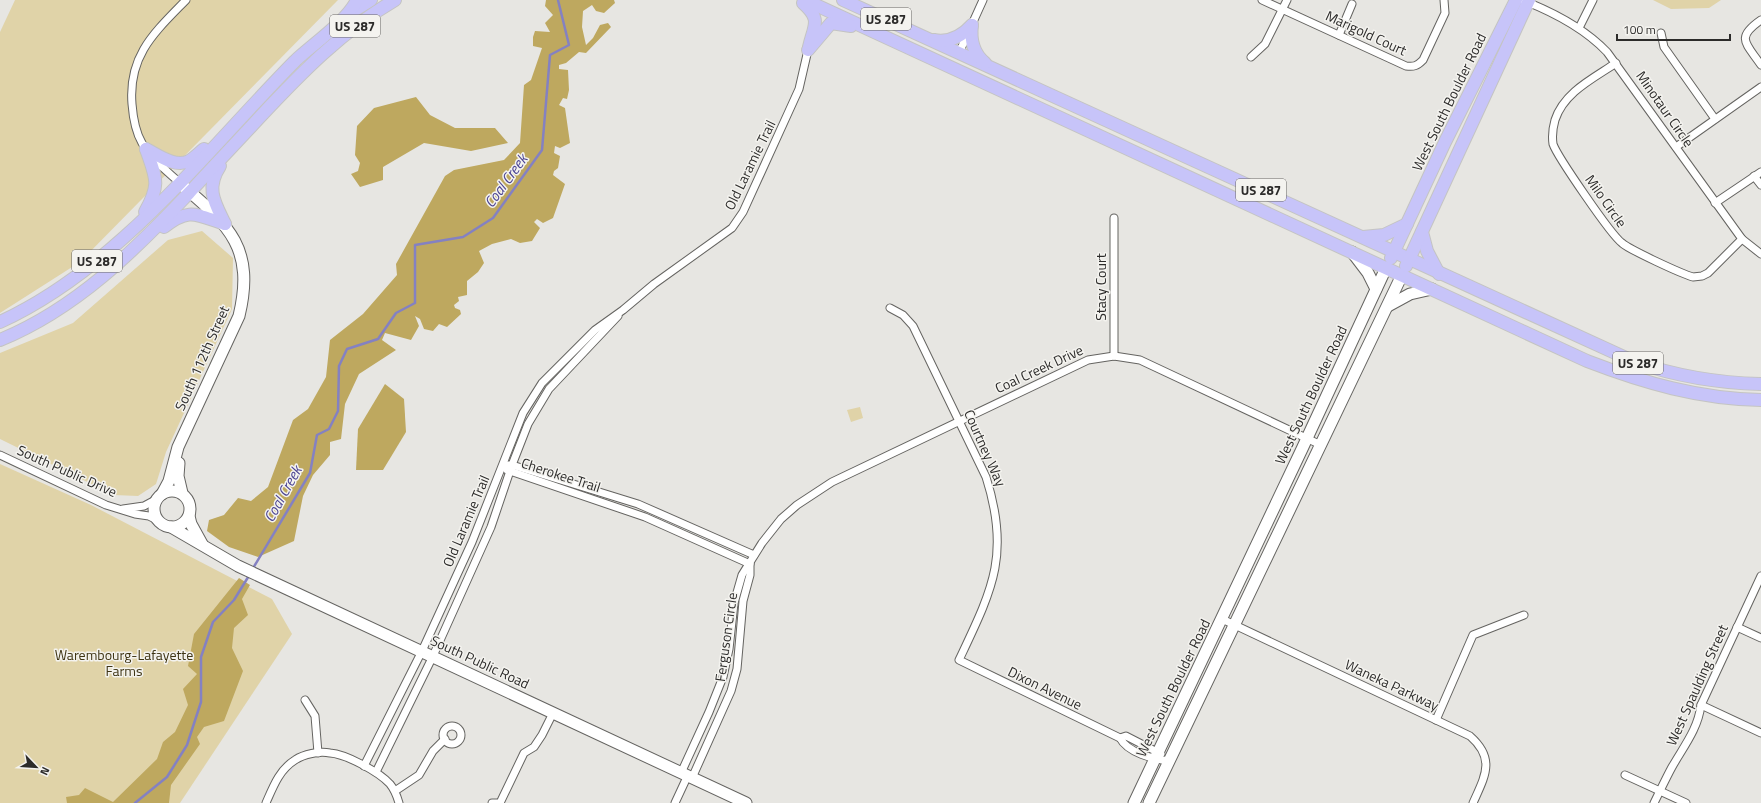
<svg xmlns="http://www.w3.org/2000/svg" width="1761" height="803" font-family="'Titillium Web',sans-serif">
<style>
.green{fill:#e0d3a8}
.forest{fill:#bea85f}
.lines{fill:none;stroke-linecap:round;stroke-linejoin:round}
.stream{stroke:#8481c2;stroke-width:2.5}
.street-casing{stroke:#656461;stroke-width:9}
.secondary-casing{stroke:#656461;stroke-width:13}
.primary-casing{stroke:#c4c4c3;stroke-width:14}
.street{stroke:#fff;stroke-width:7}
.secondary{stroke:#fff;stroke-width:11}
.primary{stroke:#c7c4f9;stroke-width:12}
.labels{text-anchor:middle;stroke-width:3;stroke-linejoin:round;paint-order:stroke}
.shield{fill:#f4f3ef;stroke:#686765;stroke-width:1}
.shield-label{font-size:13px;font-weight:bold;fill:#2c2b2a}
.street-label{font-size:14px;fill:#2c2b2a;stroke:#f4f3ef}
.park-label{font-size:14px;fill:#3e3413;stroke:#f4f3ef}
.water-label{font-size:15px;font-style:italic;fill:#4b4392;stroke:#f4f3ef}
</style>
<rect width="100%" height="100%" fill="#e7e6e2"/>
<!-- green -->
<g class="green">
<polygon points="15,0 338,0 80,262 0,313 0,32"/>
<polygon points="1653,0 1721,0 1709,8 1671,9"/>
<polygon points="202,231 233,258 232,309 166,452 156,484 138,496 114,495 0,439 0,353 73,323 168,240"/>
<polygon points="860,407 863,418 851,422 847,410"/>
<polygon points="0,464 91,505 272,599 292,634 180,803 0,803"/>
</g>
<!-- forest -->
<g class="forest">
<polygon points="546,0 614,0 615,3 604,13 596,11 592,5 583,11 582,27 586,45 593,38 600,25 608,23 611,27 586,53 579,52 566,63 559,65 559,69 568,70 569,90 567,99 563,98 559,105 565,108 570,143 560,148 555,146 554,153 560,156 558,168 554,171 553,175 565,184 553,218 543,223 537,219 534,222 540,228 532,241 520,243 511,239 492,244 479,251 484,263 478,272 467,281 467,295 458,297 459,301 454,305 455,308 460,310 461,314 447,327 439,324 433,331 424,329 420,319 415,316 419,326 411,340 385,333 382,340 396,350 359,374 345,404 341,439 330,442 330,455 313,475 303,496 294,541 258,557 229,547 207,531 209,520 224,515 238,498 251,501 268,487 293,420 308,409 326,377 330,340 363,314 397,275 396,264 445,176 454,170 504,160 520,143 524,85 531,80 542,48 533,46 533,37 535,31 550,32 545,23 553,15 545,6"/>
<polygon points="416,97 430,115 455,128 495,128 508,143 471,151 424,143 383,167 383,180 360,187 351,174 358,171 360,163 355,155 357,126 374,108"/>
<polygon points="385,384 404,399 406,432 383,470 356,470 358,429"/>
<polygon points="239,578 250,585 242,599 248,615 234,628 232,648 243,671 224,721 204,727 197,737 200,744 171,785 169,803 67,803 66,797 79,795 85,788 113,802 157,759 163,742 175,732 188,705 183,689 197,674 188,666 194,634"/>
</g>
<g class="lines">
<!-- stream -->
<g class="stream">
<polyline points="252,570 310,473 317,435 329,429 338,411 339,366 347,349 378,339 396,313 415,303 415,245 463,237 493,218 542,150 550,55 569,45 558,0"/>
<polyline points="135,803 167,777 187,745 201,702 201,657 213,622 234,600 250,574"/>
</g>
<defs>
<g id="street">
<path d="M1262 0 1406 66C1414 67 1417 66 1423 60L1445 13 1444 0"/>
<path d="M1522 0C1553 12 1584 28 1607 52L1742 239 1761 254"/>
<path d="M1761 20C1735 38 1746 43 1761 65"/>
<polyline points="1579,28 1593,0"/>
<polyline points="1661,33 1664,47 1715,119"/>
<polyline points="1339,35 1352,4"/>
<polyline points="959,53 983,0"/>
<polyline points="1251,57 1265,44 1287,0"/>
<path d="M1616 63C1594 78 1564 92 1555 120 1553 127 1552 137 1553 144 1557 156 1611 235 1622 243 1630 250 1682 274 1693 277L1702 276 1708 273 1742 239"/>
<polyline points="1676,147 1761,87"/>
<polyline points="1754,176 1761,185"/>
<path d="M180 183C167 171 150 158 142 143 135 131 133 117 132 104 128 55 155 32 186 0"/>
<polyline points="1715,203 1761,172"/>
<polyline points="1114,218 1114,356"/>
<path d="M890 308 903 315 913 326 986 477C1011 555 992 590 959 660L1120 738C1128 753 1153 759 1169 761"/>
<polyline points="0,455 106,505 135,514 149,516 159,521"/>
<polyline points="507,465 512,465 638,504 754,555"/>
<polyline points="507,470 645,517 750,564"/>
<polyline points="123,509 144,506 157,499"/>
<path d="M1222 619 1470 736C1496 759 1485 776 1473 803"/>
<polyline points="1737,627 1761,638"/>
<polyline points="305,700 315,716 318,753"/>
<polyline points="1701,705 1761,733"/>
<polyline points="1436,720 1473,635 1524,615"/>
<circle cx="452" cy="735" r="9"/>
<polyline points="1120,738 1126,736 1161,754"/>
<polyline points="364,766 422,651 472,542 523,413 542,383 595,330 623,310 654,284 732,228 743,212 799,89 808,50"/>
<polyline points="376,772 433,656 491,527 512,465 528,424 549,389 618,316"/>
<polyline points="681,773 709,712 723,677 729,649 734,603 742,575 762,543 781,519 797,505 832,482 1088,360 1114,356 1140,360 1321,445"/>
<polyline points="1625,775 1686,803"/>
<polyline points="692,778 731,691 737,669 743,601 750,575 750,564"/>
<polyline points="395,791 419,775 433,751 445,739"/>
<path d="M266 803C273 787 279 770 295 760 304 754 319 751 330 753 346 754 379 772 390 784 395 790 397 796 399 803"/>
<polyline points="492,803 497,803"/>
<polyline points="500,803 524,753 534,747 542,735 553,713"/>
<polyline points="675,803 688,775"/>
<path d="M1654 803C1660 791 1666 778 1672 767 1684 746 1698 729 1701 705L1761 576"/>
</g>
<g id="secondary">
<polyline points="1352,252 1368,273 1376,289"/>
<polyline points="1388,306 1410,294 1432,289"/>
<polyline points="179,463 178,476 182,493"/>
<circle cx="172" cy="509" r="18"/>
<path d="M162 494 169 481 178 447 239 316C255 249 230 226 183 186"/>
<polyline points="189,516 191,524 202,544"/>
<polyline points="171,527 238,566 746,803"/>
<polyline points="1134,803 1302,449 1386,268"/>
<polyline points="1149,803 1402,275"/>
</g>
<g id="primary">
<path d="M805 0 1587 361C1644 383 1700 399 1761 400"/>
<path d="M843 0 1635 362C1676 376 1718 383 1761 384"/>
<path d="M803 3C822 20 814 25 809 47"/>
<polyline points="352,12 371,0"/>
<path d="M972 25C970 40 973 53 985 63"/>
<path d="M934 40C950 43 962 36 972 25"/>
<polyline points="808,50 831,23 851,26"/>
<path d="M146 149C158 155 175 168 189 161 194 158 199 153 204 149"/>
<path d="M220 166C205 189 215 203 225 224"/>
<path d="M145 212C161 184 156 178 146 149"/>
<path d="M164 227C190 207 196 215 225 224"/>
<polyline points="1422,232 1427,251 1439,274"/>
<polyline points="1363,237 1384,235 1407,224"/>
<polyline points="1391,258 1445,142 1516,0"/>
<polyline points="1406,266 1529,0"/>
<path d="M0 322C118 268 205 152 295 61 313 44 347 21 357 0"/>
<path d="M0 340C76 309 134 251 189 193 212 168 236 143 259 118 301 73 342 31 395 0"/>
</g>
</defs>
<!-- street casing -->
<use href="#street" class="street-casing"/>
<!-- secondary casing -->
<use href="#secondary" class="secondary-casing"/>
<!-- primary casing -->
<use href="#primary" class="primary-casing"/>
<!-- street -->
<use href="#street" class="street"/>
<!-- secondary -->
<use href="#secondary" class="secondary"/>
<!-- primary -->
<use href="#primary" class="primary"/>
</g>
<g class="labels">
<!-- shield labels -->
<g class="shield">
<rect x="861" y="8" width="50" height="22" rx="3"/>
<rect x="330" y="15" width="50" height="22" rx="3"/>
<rect x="1236" y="179" width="50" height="22" rx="3"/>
<rect x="72" y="250" width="50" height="22" rx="3"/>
<rect x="1613" y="352" width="50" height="22" rx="3"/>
</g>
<g class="shield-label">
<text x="886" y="24">US 287</text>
<text x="355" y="31">US 287</text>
<text x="1261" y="195">US 287</text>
<text x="97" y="266">US 287</text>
<text x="1638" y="368">US 287</text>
</g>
<!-- street labels -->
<g class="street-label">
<text transform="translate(1366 33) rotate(25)" y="5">Marigold Court</text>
<text transform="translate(1449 102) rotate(-64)" y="5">West South Boulder Road</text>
<text transform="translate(1665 109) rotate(55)" y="5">Minotaur Circle</text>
<text transform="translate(750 165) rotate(-64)" y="5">Old Laramie Trail</text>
<text transform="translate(1606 201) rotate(55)" y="5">Milo Circle</text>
<text transform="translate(1101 287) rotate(-90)" y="5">Stacy Court</text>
<text transform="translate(202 358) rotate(-66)" y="5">South 112th Street</text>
<text transform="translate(1039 369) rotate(-25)" y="5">Coal Creek Drive</text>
<text transform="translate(1311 395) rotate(-65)" y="5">West South Boulder Road</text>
<text transform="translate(985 448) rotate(66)" y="5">Courtney Way</text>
<text transform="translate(67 471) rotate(24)" y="5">South Public Drive</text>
<text transform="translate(561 475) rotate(18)" y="5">Cherokee Trail</text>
<text transform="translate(466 521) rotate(-67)" y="5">Old Laramie Trail</text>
<text transform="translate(726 637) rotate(-82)" y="5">Ferguson Circle</text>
<text transform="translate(480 662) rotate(25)" y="5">South Public Road</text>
<text transform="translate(1392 685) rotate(25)" y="5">Waneka Parkway</text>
<text transform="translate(1697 685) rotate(-66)" y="5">West Spaulding Street</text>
<text transform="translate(1045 688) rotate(26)" y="5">Dixon Avenue</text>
<text transform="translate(1173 688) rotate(-64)" y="5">West South Boulder Road</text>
</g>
<!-- park labels -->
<g class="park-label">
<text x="124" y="660">Warembourg-Lafayette<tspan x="124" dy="16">Farms</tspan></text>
</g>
<!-- water labels -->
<g class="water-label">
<text transform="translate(506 181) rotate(-54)" y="5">Coal Creek</text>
<text transform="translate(283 494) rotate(-61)" y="5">Coal Creek</text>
</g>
</g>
<!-- north arrow -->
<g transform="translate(36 767) rotate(115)" stroke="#f4f3ef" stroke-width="3" paint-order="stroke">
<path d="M0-3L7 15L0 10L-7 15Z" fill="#2c2b2a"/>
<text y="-6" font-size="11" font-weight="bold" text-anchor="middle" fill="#2c2b2a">N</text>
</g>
<!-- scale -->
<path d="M1617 34v6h113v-6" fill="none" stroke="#2c2b2a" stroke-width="2"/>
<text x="1623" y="34" font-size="12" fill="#2c2b2a" stroke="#f4f3ef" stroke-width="3" paint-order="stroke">100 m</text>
</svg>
